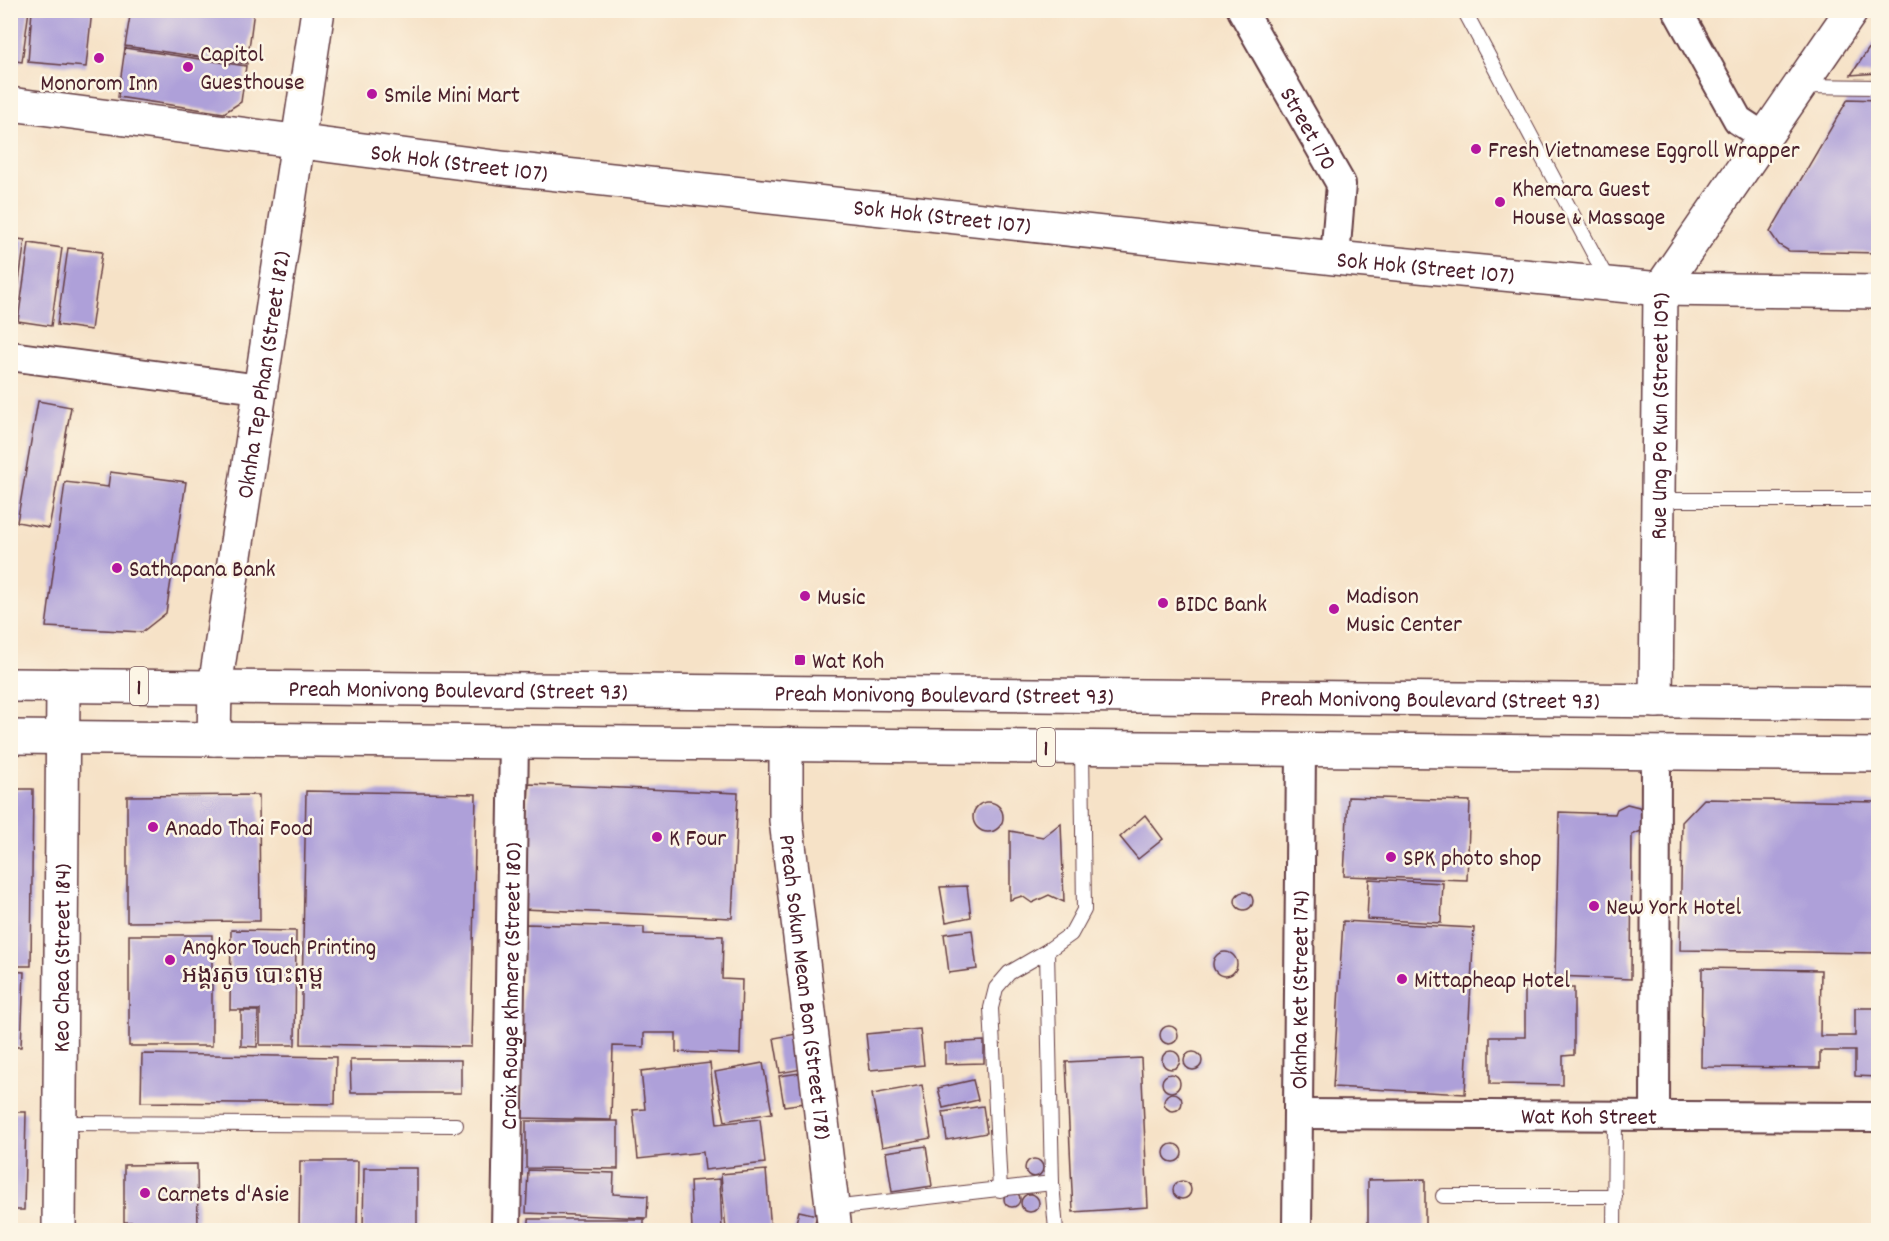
<svg xmlns="http://www.w3.org/2000/svg" width="1889" height="1241" font-family="Dekko,'Noto Sans Khmer',sans-serif">
<style>
.building{fill:#aea0d9}
.lines{fill:none;stroke-linecap:round;stroke-linejoin:round}
.lane-casing{stroke:#643c42;stroke-width:16}
.street-casing{stroke:#643c42;stroke-width:32}
.secondary-casing{stroke:#643c42;stroke-width:36}
.highway-casing{stroke:#643c42;stroke-width:36}
.lane{stroke:#fff;stroke-width:14}
.street{stroke:#fff;stroke-width:28}
.secondary{stroke:#fff;stroke-width:33}
.highway{stroke:#fff;stroke-width:33}
.poi-dot{fill:#b5179e;stroke:#fcf5e5;stroke-width:2}
.labels{text-anchor:middle;stroke-width:5;stroke-linejoin:round;paint-order:stroke}
.shield{fill:#fcf5e5;stroke:#7f5f63;stroke-width:1.5}
.shield-label{font-size:22px;font-weight:bold;fill:#4a1f2b}
.poi-label{font-size:24px;fill:#4a1f2b;stroke:#fcf5e5;text-anchor:start}
.street-label{font-size:24px;fill:#4a1f2b;stroke:#fcf5e5}
</style>
<rect width="100%" height="100%" fill="#fcf5e5"/>
<filter id="ink" filterUnits="userSpaceOnUse"><feTurbulence type="fractalNoise" baseFrequency=".0167" numOctaves="2"/><feDisplacementMap in="SourceGraphic" scale="12" xChannelSelector="R" yChannelSelector="G"/><feConvolveMatrix kernelMatrix="1 2 1 2 8 2 1 2 1" color-interpolation-filters="sRGB"/></filter>
<filter id="wash" filterUnits="userSpaceOnUse"><feTurbulence type="fractalNoise" baseFrequency=".008" numOctaves="4" result="noise"/><feDisplacementMap in="SourceGraphic" scale="24" xChannelSelector="R" yChannelSelector="G"/><feGaussianBlur stdDeviation="1.35" result="paint"/><feColorMatrix in="noise" values="0 0 0 0 0 0 0 0 0 0 0 0 0 0 0 0 0 1.4 0 .05"/><feComposite in="paint" operator="in"/></filter>
<g filter="url(#wash)">
<rect width="100%" height="100%" fill="#f6e2c7"/>
<g id="blocks">
<!-- building -->
<g class="building">
<polygon points="10,10 29,10 22,62 10,60"/>
<polygon points="32,10 92,10 86,67 28,62"/>
<polygon points="131,10 254,10 247,64 125,46"/>
<polygon points="1878,35 1878,73 1851,75"/>
<polygon points="125,48 246,66 241,102 224,113 118,97"/>
<polygon points="1848,99 1878,100 1878,253 1789,251 1779,245 1770,232"/>
<polygon points="10,238 25,240 13,321 10,320"/>
<polygon points="29,243 62,248 51,326 18,321"/>
<polygon points="68,248 102,252 91,330 57,325"/>
<polygon points="38,401 71,407 49,528 17,522"/>
<polygon points="110,472 186,482 166,613 142,632 46,627 65,482 108,487"/>
<polygon points="529,784 738,793 732,918 523,909"/>
<polygon points="10,789 33,789 31,966 10,966"/>
<polygon points="306,791 476,794 471,1047 301,1044"/>
<polygon points="259,795 260,921 127,922 127,796"/>
<polygon points="1348,797 1470,801 1467,880 1344,876"/>
<polygon points="1704,799 1878,802 1878,953 1680,950 1682,822"/>
<circle cx="988" cy="817" r="15"/>
<polygon points="1627,804 1639,807 1645,819 1641,831 1632,835 1631,979 1555,976 1559,812 1615,814 1617,809"/>
<polygon points="1145,815 1163,839 1138,859 1120,837"/>
<polygon points="1061,823 1064,902 1049,895 1032,903 1022,896 1010,900 1010,831 1043,837"/>
<polygon points="1369,879 1443,883 1441,923 1367,919"/>
<polygon points="967,886 971,917 946,922 940,887"/>
<circle cx="1244" cy="901" r="9"/>
<polygon points="1343,921 1474,928 1465,1094 1333,1087"/>
<polygon points="525,924 644,927 644,934 723,936 722,979 742,980 740,1054 676,1052 676,1033 644,1033 644,1047 613,1046 611,1120 520,1118"/>
<polygon points="231,930 296,931 295,1045 260,1045 260,1010 230,1010"/>
<polygon points="972,930 977,969 949,973 944,934"/>
<rect x="129" y="935" width="83" height="111"/>
<circle cx="1225" cy="964" r="12"/>
<polygon points="1702,968 1821,970 1820,1036 1855,1036 1855,1008 1878,1008 1878,1077 1855,1076 1855,1051 1820,1051 1820,1068 1701,1067"/>
<polygon points="10,971 24,972 21,1047 10,1047"/>
<polygon points="1525,988 1574,988 1574,1055 1563,1056 1563,1085 1490,1084 1490,1037 1525,1037"/>
<polygon points="241,1011 258,1011 257,1047 241,1046"/>
<circle cx="1169" cy="1035" r="9"/>
<polygon points="920,1029 924,1065 870,1070 866,1034"/>
<polygon points="796,1034 802,1069 780,1073 774,1038"/>
<polygon points="984,1041 984,1063 945,1064 945,1043"/>
<circle cx="1171" cy="1060" r="9"/>
<circle cx="1193" cy="1061" r="9"/>
<polygon points="142,1054 336,1057 335,1104 141,1102"/>
<polygon points="1141,1058 1148,1207 1073,1212 1066,1062"/>
<polygon points="350,1060 461,1060 461,1093 351,1093"/>
<polygon points="710,1063 717,1124 760,1119 765,1163 705,1170 703,1152 638,1159 633,1110 645,1109 641,1071"/>
<polygon points="763,1063 772,1113 725,1121 715,1072"/>
<polygon points="800,1073 805,1103 784,1106 779,1076"/>
<circle cx="1171" cy="1083" r="9"/>
<polygon points="973,1080 978,1100 943,1108 938,1088"/>
<polygon points="922,1085 931,1138 882,1147 872,1094"/>
<circle cx="1173" cy="1102" r="9"/>
<polygon points="983,1106 987,1133 947,1140 943,1112"/>
<polygon points="10,1112 26,1112 24,1210 10,1210"/>
<polygon points="526,1121 618,1121 618,1169 526,1168"/>
<circle cx="1173" cy="1153" r="9"/>
<polygon points="926,1146 932,1186 892,1192 886,1152"/>
<circle cx="1034" cy="1168" r="9"/>
<polygon points="300,1161 358,1161 357,1230 299,1230"/>
<polygon points="197,1164 198,1230 150,1230 150,1222 124,1222 124,1165"/>
<polygon points="364,1168 417,1168 417,1230 363,1230"/>
<polygon points="528,1170 614,1173 613,1194 648,1196 647,1218 526,1213"/>
<polygon points="766,1170 771,1230 726,1230 721,1174"/>
<polygon points="720,1179 722,1230 692,1230 690,1181"/>
<polygon points="1425,1179 1425,1230 1368,1230 1368,1180"/>
<circle cx="1182" cy="1190" r="9"/>
<circle cx="1012" cy="1199" r="8"/>
<circle cx="1030" cy="1203" r="9"/>
<polygon points="799,1211 817,1215 813,1230 794,1230"/>
<rect x="529" y="1219" width="115" height="11"/>
</g>
</g>
</g>
<g filter="url(#ink)">
<use href="#blocks" fill-opacity="0" stroke="#643c42" stroke-width="1.5"/>
<g class="lines">
<defs>
<g id="lane">
<polyline points="1464,10 1608,281"/>
<polyline points="1802,86 1878,87"/>
<polyline points="1658,500 1878,500"/>
<polyline points="60,1123 456,1125"/>
<polyline points="1052,1183 1056,1230"/>
<polyline points="1000,1190 991,1008 996,988 1009,973 1047,951"/>
<polyline points="1443,1196 1615,1196"/>
<polyline points="832,1208 1052,1183 1047,951 1071,934 1084,910 1082,748"/>
<polyline points="1614,1230 1615,1118"/>
</g>
<g id="street">
<path id="s1" d="M1242 10 1341 184 1335 258"/>
<polyline points="1677,10 1738,120 1764,137"/>
<polyline points="10,356 259,389"/>
<path id="s2" d="M1299 1114 1878 1117"/>
<polyline points="1655,1116 1656,753"/>
<path id="s3" d="M506 1230 514 742"/>
<path id="s4" d="M1297 1230 1301 749"/>
</g>
<g id="secondary">
<path id="s5" d="M10 104 502 168 1335 258 1660 289 1878 292"/>
<path id="s6" d="M1656 701 1660 289 1852 10"/>
<path id="s7" d="M214 739 215 687 318 10"/>
<path id="s8" d="M786 744V820L835 1230"/>
<path id="s9" d="M59 1230 63 685"/>
</g>
<g id="highway">
<path id="s10" d="M10 685 1878 703"/>
<polyline points="10,737 1878,755"/>
</g>
</defs>
<!-- lane casing -->
<use href="#lane" class="lane-casing"/>
<!-- street casing -->
<use href="#street" class="street-casing"/>
<!-- secondary casing -->
<use href="#secondary" class="secondary-casing"/>
<!-- highway casing -->
<use href="#highway" class="highway-casing"/>
<!-- lane -->
<use href="#lane" class="lane"/>
<!-- street -->
<use href="#street" class="street"/>
<!-- secondary -->
<use href="#secondary" class="secondary"/>
<!-- highway -->
<use href="#highway" class="highway"/>
</g>
</g>
<!-- markers -->
<g class="poi-dot">
<circle cx="99" cy="58" r="6"/>
<circle cx="188" cy="67" r="6"/>
<circle cx="372" cy="94" r="6"/>
<circle cx="1476" cy="149" r="6"/>
<circle cx="1500" cy="202" r="6"/>
<circle cx="117" cy="568" r="6"/>
<circle cx="805" cy="596" r="6"/>
<circle cx="1163" cy="603" r="6"/>
<circle cx="1334" cy="609" r="6"/>
<rect x="794" y="654" width="12" height="12" rx="3"/>
<circle cx="153" cy="827" r="6"/>
<circle cx="657" cy="837" r="6"/>
<circle cx="1391" cy="857" r="6"/>
<circle cx="1594" cy="906" r="6"/>
<circle cx="170" cy="960" r="6"/>
<circle cx="1402" cy="979" r="6"/>
<circle cx="145" cy="1193" r="6"/>
</g>
<g class="labels">
<!-- shield labels -->
<g class="shield">
<rect x="130" y="667" width="18" height="38" rx="4.5"/>
<rect x="1037" y="728" width="18" height="38" rx="4.5"/>
</g>
<g class="shield-label">
<text x="139" y="694">1</text>
<text x="1046" y="755">1</text>
</g>
<!-- poi labels -->
<g class="poi-label">
<text x="200" y="61">Capitol<tspan x="200" dy="28">Guesthouse</tspan></text>
<text x="99" y="90" text-anchor="middle">Monorom Inn</text>
<text x="384" y="102">Smile Mini Mart</text>
<text x="1488" y="157">Fresh Vietnamese Eggroll Wrapper</text>
<text x="1512" y="196">Khemara Guest<tspan x="1512" dy="28">House &amp; Massage</tspan></text>
<text x="129" y="576">Sathapana Bank</text>
<text x="1346" y="603">Madison<tspan x="1346" dy="28">Music Center</tspan></text>
<text x="817" y="604">Music</text>
<text x="1175" y="611">BIDC Bank</text>
<text x="812" y="668">Wat Koh</text>
<text x="165" y="835">Anado Thai Food</text>
<text x="669" y="845">K Four</text>
<text x="1403" y="865">SPK photo shop</text>
<text x="1606" y="914">New York Hotel</text>
<text x="182" y="954">Angkor Touch Printing<tspan x="182" dy="28">អង្គរតូច បោះពុម្ព</tspan></text>
<text x="1414" y="987">Mittapheap Hotel</text>
<text x="157" y="1201">Carnets d'Asie</text>
</g>
<!-- street labels -->
<g class="street-label">
<text dy="8" stroke="none"><textPath href="#s1" startOffset="136">Street 170</textPath></text>
<text dy="8" stroke="none"><textPath href="#s5" startOffset="453">Sok Hok (Street 107)</textPath></text>
<text dy="8" stroke="none"><textPath href="#s5" startOffset="939">Sok Hok (Street 107)</textPath></text>
<text dy="8" stroke="none"><textPath href="#s5" startOffset="1425">Sok Hok (Street 107)</textPath></text>
<text dy="8" stroke="none"><textPath href="#s7" startOffset="368">Oknha Tep Phan (Street 182)</textPath></text>
<text dy="8" stroke="none"><textPath href="#s6" startOffset="285">Rue Ung Po Kun (Street 109)</textPath></text>
<text dy="8" stroke="none"><textPath href="#s10" startOffset="448">Preah Monivong Boulevard (Street 93)</textPath></text>
<text dy="8" stroke="none"><textPath href="#s10" startOffset="934">Preah Monivong Boulevard (Street 93)</textPath></text>
<text dy="8" stroke="none"><textPath href="#s10" startOffset="1420">Preah Monivong Boulevard (Street 93)</textPath></text>
<text dy="8" stroke="none"><textPath href="#s9" startOffset="272">Keo Chea (Street 184)</textPath></text>
<text dy="8" stroke="none"><textPath href="#s3" startOffset="244">Croix Rouge Khmere (Street 180)</textPath></text>
<text dy="8" stroke="none"><textPath href="#s8" startOffset="244">Preah Sokun Mean Bon (Street 178)</textPath></text>
<text dy="8" stroke="none"><textPath href="#s4" startOffset="240">Oknha Ket (Street 174)</textPath></text>
<text dy="8" stroke="none"><textPath href="#s2" startOffset="290">Wat Koh Street</textPath></text>
</g>
</g>
<!-- margin -->
<rect width="1889" height="1241" fill="none" stroke="#fcf5e5" stroke-width="36"/>
</svg>
